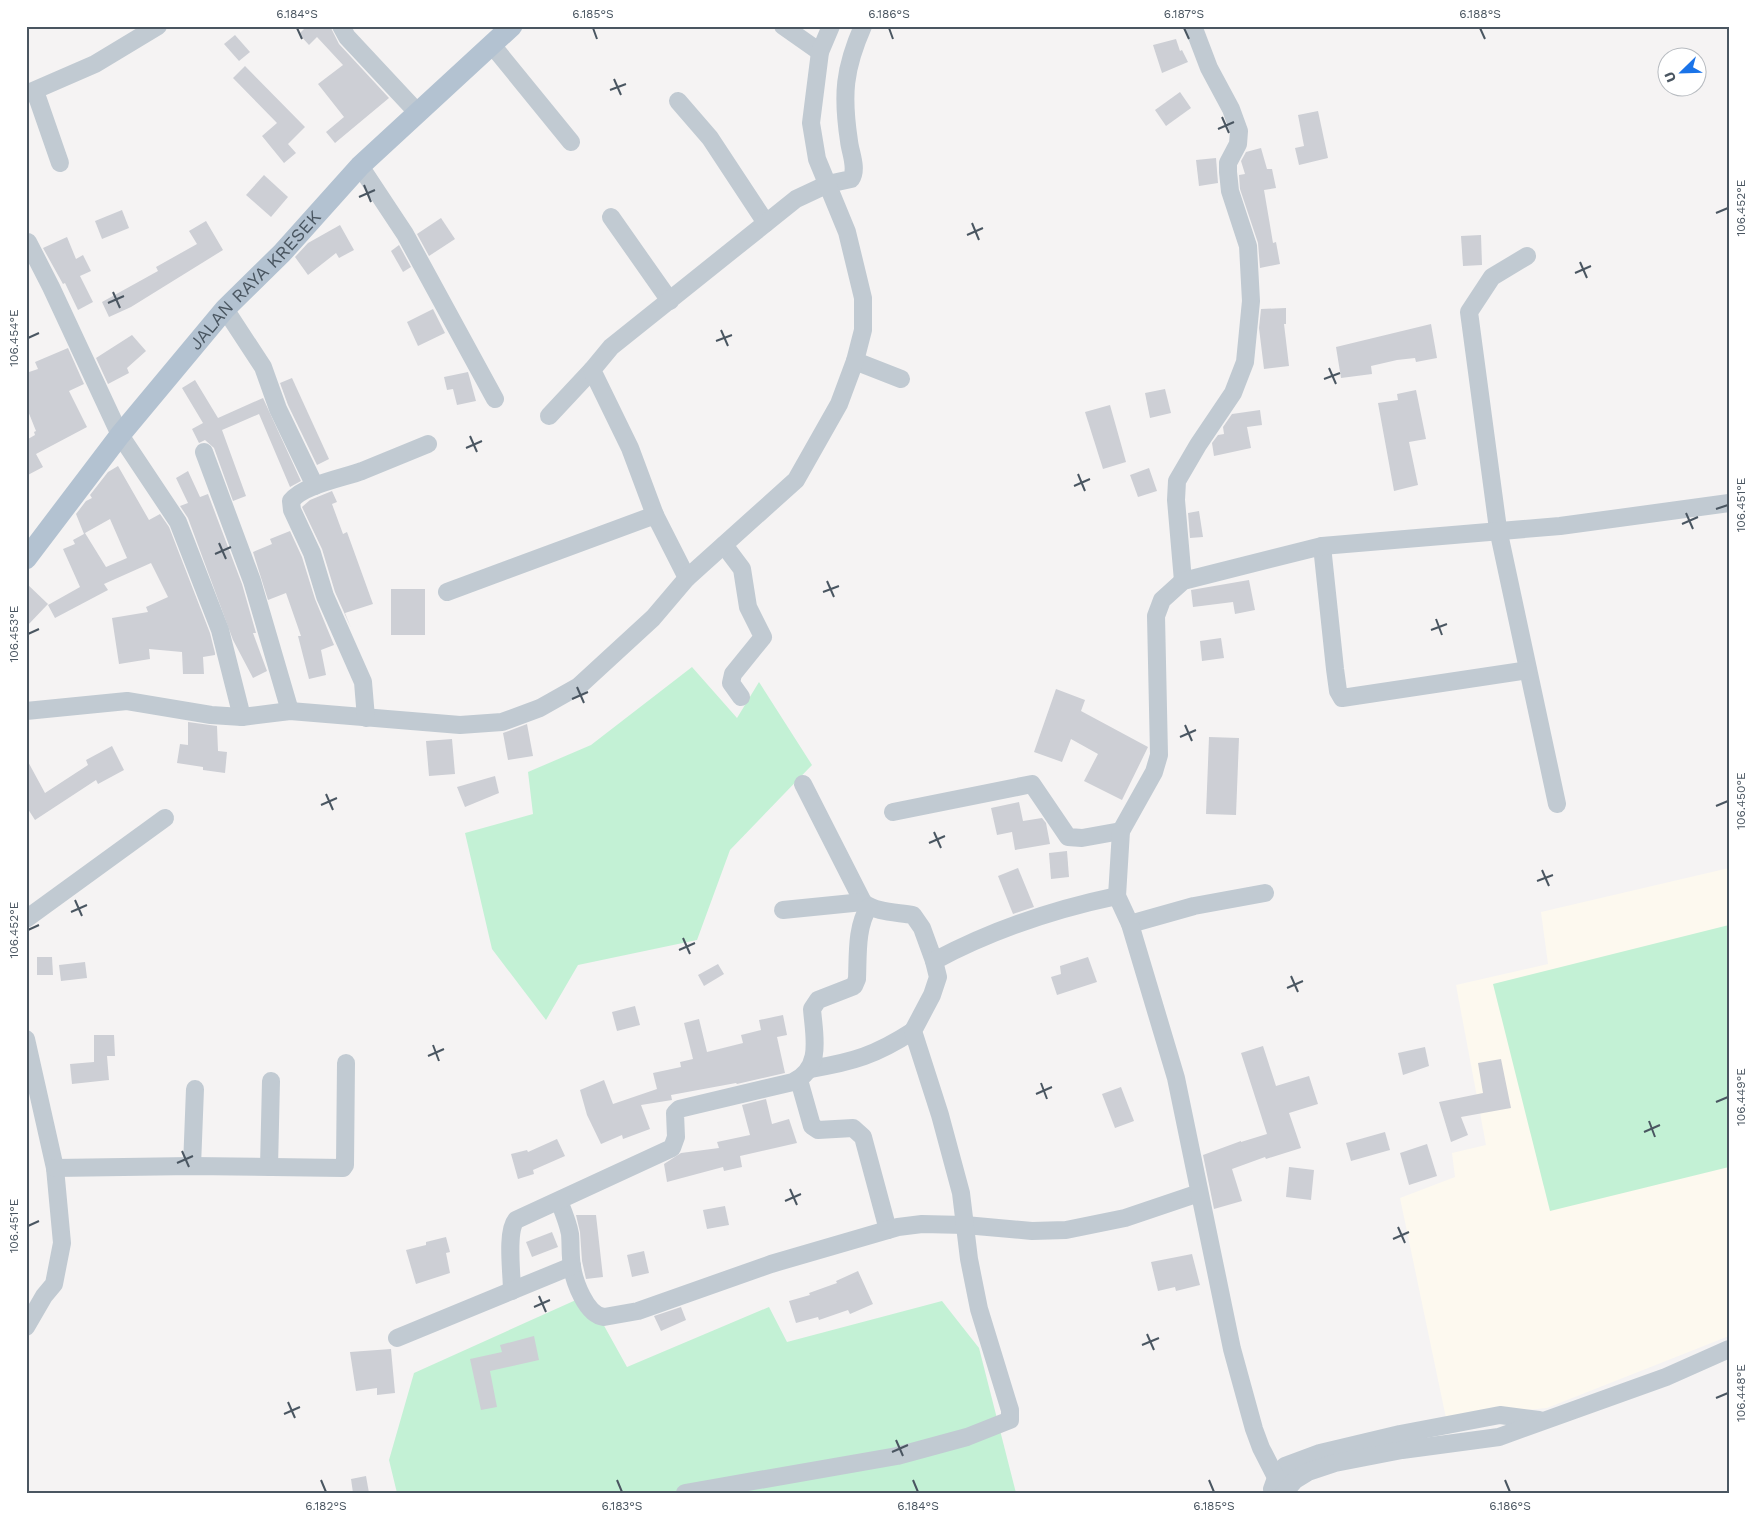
<svg xmlns="http://www.w3.org/2000/svg" width="1755" height="1519" font-family="'Work Sans',sans-serif">
<style>
.commercial{fill:#fdf9ef}
.green{fill:#c3f1d5}
.building{fill:#cdcfd5;fill-rule:evenodd}
.lines{fill:none;stroke-linecap:round;stroke-linejoin:round}
.minor{stroke:#c1cad2;stroke-width:18}
.major{stroke:#b3c2d1;stroke-width:21}
.ticks{fill:none;stroke:#4a5661;stroke-width:2}
.labels{text-anchor:middle;stroke-width:4.5;stroke-linejoin:round;paint-order:stroke}
.street-label{font-size:18px;fill:#4a5661;stroke:#fff}
.neatline{fill:none;stroke:#4a5661;stroke-width:2}
.ticks-label{font-size:12px;text-anchor:middle;fill:#4a5661}
</style>
<rect width="100%" height="100%" fill="#f5f3f3"/>
<!-- commercial -->
<polygon class="commercial" points="1729,868 1729,1336 1547,1408 1446,1418 1400,1198 1455,1177 1452,1153 1486,1145 1456,985 1548,964 1541,912"/>
<!-- green -->
<g class="green">
<polygon points="692,667 737,718 759,682 812,765 730,850 697,940 578,965 546,1020 492,949 465,833 533,814 528,772 591,745"/>
<polygon points="1729,925 1729,1167 1550,1211 1493,984"/>
<polygon points="587,1295 627,1367 769,1307 787,1342 942,1301 979,1348 1016,1493 397,1493 389,1460 414,1373"/>
</g>
<!-- building -->
<g class="building">
<polygon points="307,26 330,26 339,44 389,98 335,143 326,132 344,117 318,84 343,65 317,37 309,45 299,34"/>
<polygon points="235,35 250,52 239,61 224,44"/>
<polygon points="1176,39 1180,51 1182,50 1188,62 1162,73 1153,45"/>
<polygon points="245,66 305,127 288,144 296,153 284,163 262,136 277,123 233,78"/>
<polygon points="1180,92 1191,108 1166,126 1155,110"/>
<polygon points="1318,111 1328,158 1299,165 1295,148 1304,146 1298,115"/>
<polygon points="1261,148 1267,169 1272,169 1276,188 1264,190 1273,243 1276,242 1280,264 1260,268 1258,243 1240,189 1239,175 1245,174 1241,161 1246,152"/>
<polygon points="1216,158 1218,183 1199,186 1196,160"/>
<polygon points="264,175 288,197 271,217 246,195"/>
<polygon points="122,210 129,228 102,239 95,221"/>
<polygon points="441,218 455,239 429,256 417,234"/>
<polygon points="206,221 223,250 131,307 109,317 102,302 158,271 156,267 197,244 189,231"/>
<polygon points="340,225 354,250 339,258 336,253 308,275 295,257 308,243"/>
<polygon points="1481,235 1482,265 1463,266 1461,236"/>
<polygon points="67,237 76,259 83,255 91,271 80,276 93,302 78,310 65,283 63,284 43,248"/>
<polygon points="399,245 411,267 403,272 391,251"/>
<polygon points="1286,308 1286,324 1284,324 1289,366 1264,369 1259,328 1261,309"/>
<polygon points="433,309 445,333 418,346 407,322"/>
<polygon points="1431,324 1437,358 1416,362 1415,358 1397,360 1371,366 1372,374 1341,378 1336,347"/>
<polygon points="132,335 146,351 127,368 129,373 108,384 96,358"/>
<polygon points="68,348 84,384 69,391 87,427 36,454 43,467 26,476 26,436 28,439 35,435 34,432 36,431 26,406 26,373 38,369 35,362"/>
<polygon points="468,372 476,401 457,405 453,389 447,390 444,377"/>
<polygon points="292,378 329,459 317,465 288,405 280,383"/>
<polygon points="195,380 218,418 263,398 301,481 290,487 259,414 222,430 246,496 233,501 214,448 205,440 199,443 192,429 203,423 182,388"/>
<polygon points="1165,389 1171,413 1150,418 1145,393"/>
<polygon points="1416,390 1426,439 1409,442 1418,485 1394,491 1378,403 1398,400 1397,394"/>
<polygon points="1110,405 1126,462 1103,469 1085,412"/>
<polygon points="1260,410 1262,425 1247,427 1251,448 1214,456 1212,443 1218,435 1224,434 1223,427 1232,414"/>
<path d="M118 466 149 520 160 514 169 527 210 633 215 653V655L203 657 204 674H183L182 652 149 649 150 659 119 664 112 618 148 612 146 607 168 597 151 563 104 584 108 590 55 618 48 605 80 587 63 549 75 544 73 540 84 534 76 514 86 501 92 498 90 495 108 472ZM110 519 127 558 106 567 85 533Z"/>
<polygon points="1149,468 1157,491 1138,497 1130,475"/>
<polygon points="188,471 200,497 208,494 242,584 256,633 253,633 267,671 253,678 233,640 188,518 180,506 188,503 176,478"/>
<polygon points="332,491 337,502 332,504 343,534 347,532 373,604 345,613 351,628 335,592 322,549 302,507 310,500"/>
<polygon points="1199,511 1203,537 1190,538 1188,513"/>
<polygon points="290,531 302,557 315,599 334,645 321,650 326,675 309,679 298,636 301,636 286,593 268,600 253,552 272,544 270,539"/>
<polygon points="1249,580 1255,610 1235,614 1233,602 1193,607 1191,590"/>
<polygon points="26,583 48,604 26,627"/>
<rect x="391" y="589" width="34" height="46"/>
<polygon points="1221,638 1224,658 1202,661 1200,641"/>
<polygon points="1056,689 1085,700 1081,711 1148,747 1122,800 1084,781 1098,754 1071,739 1062,762 1034,752"/>
<polygon points="188,722 217,726 218,751 227,752 225,773 203,770 203,767 177,763 180,744 188,745"/>
<polygon points="527,724 533,756 508,760 503,733"/>
<polygon points="1209,737 1239,738 1236,815 1206,814"/>
<polygon points="452,739 455,774 429,776 426,741"/>
<polygon points="112,746 124,770 98,784 96,780 35,820 26,806 26,758 45,793 88,765 86,760"/>
<polygon points="495,776 499,793 465,807 457,787"/>
<polygon points="1019,802 1023,821 1042,818 1046,823 1050,844 1015,850 1012,832 997,835 991,808"/>
<polygon points="1067,851 1069,877 1051,879 1049,853"/>
<polygon points="1018,868 1034,907 1013,914 998,876"/>
<polygon points="37,957 52,957 53,975 37,975"/>
<polygon points="1088,957 1097,982 1057,995 1051,977 1061,974 1060,966"/>
<polygon points="85,962 87,978 61,981 59,965"/>
<polygon points="718,964 724,974 704,986 698,975"/>
<polygon points="635,1006 640,1025 617,1031 612,1012"/>
<polygon points="783,1015 787,1035 777,1037 785,1073 737,1084 736,1083 671,1095 672,1100 641,1105 650,1129 623,1139 622,1135 601,1144 587,1115 580,1090 604,1080 613,1104 657,1089 653,1073 681,1067 680,1062 693,1059 684,1023 699,1019 707,1052 743,1043 741,1035 761,1030 759,1020"/>
<polygon points="94,1035 114,1035 115,1056 107,1056 109,1080 72,1084 70,1064 94,1062"/>
<polygon points="1263,1046 1276,1086 1309,1076 1318,1104 1289,1113 1301,1148 1266,1159 1265,1157 1232,1169 1242,1201 1214,1209 1203,1155 1241,1141 1241,1142 1267,1134 1241,1053"/>
<polygon points="1425,1047 1429,1066 1403,1075 1398,1053"/>
<polygon points="1501,1059 1511,1108 1461,1117 1468,1135 1451,1142 1439,1102 1483,1093 1478,1063"/>
<polygon points="1121,1087 1134,1121 1115,1128 1102,1094"/>
<polygon points="766,1099 772,1124 789,1119 797,1143 740,1156 742,1167 724,1171 723,1167 667,1182 664,1164 681,1153 719,1148 717,1142 750,1135 742,1105"/>
<polygon points="1385,1132 1390,1150 1351,1161 1346,1143"/>
<polygon points="557,1139 565,1156 533,1170 534,1174 518,1179 511,1154 527,1150 528,1152"/>
<polygon points="1427,1144 1437,1176 1409,1185 1400,1153"/>
<polygon points="1289,1167 1314,1170 1311,1200 1286,1197"/>
<polygon points="725,1206 729,1225 707,1229 703,1210"/>
<polygon points="576,1215 596,1215 603,1277 586,1279 582,1261 580,1232"/>
<polygon points="552,1232 558,1247 532,1257 526,1242"/>
<polygon points="446,1237 450,1252 446,1253 450,1273 416,1284 406,1250 426,1245 426,1242"/>
<polygon points="644,1251 649,1273 632,1277 627,1255"/>
<polygon points="1192,1254 1200,1285 1176,1291 1175,1287 1158,1291 1151,1262"/>
<polygon points="858,1271 873,1304 850,1314 848,1310 819,1320 818,1317 796,1323 789,1301 810,1295 809,1293 837,1283 836,1281"/>
<polygon points="681,1307 686,1320 661,1331 654,1316"/>
<polygon points="534,1336 539,1360 490,1371 497,1407 481,1410 470,1359 502,1352 500,1345"/>
<polygon points="391,1349 395,1393 377,1395 377,1388 356,1391 350,1352"/>
<polygon points="366,1476 369,1493 353,1493 351,1479"/>
</g>
<g class="lines">
<!-- minor -->
<g class="minor">
<polyline points="341,26 347,37 417,112"/>
<polyline points="783,26 820,52"/>
<polyline points="492,45 571,142"/>
<polyline points="35,91 60,163"/>
<polyline points="26,94 95,64 158,26"/>
<polyline points="678,101 710,138 766,223"/>
<polyline points="360,166 405,234 495,399"/>
<polyline points="611,217 670,301"/>
<polyline points="28,242 51,287 120,435 178,522 220,630 242,717"/>
<polyline points="1527,256 1492,277 1469,312 1498,529 1557,804"/>
<polyline points="225,309 263,367 278,409 315,486"/>
<polyline points="855,361 901,379"/>
<polyline points="549,416 592,370"/>
<polyline points="204,452 252,581 290,711"/>
<path d="M655 515 630 448 592 370 611 347 796 199 828 184 851 179C858 169 850 152 849 141 842 95 844 69 863 26"/>
<polyline points="724,545 742,569 748,607 763,637 733,674 731,683 741,697"/>
<polyline points="1322,546 1335,669 1338,691 1342,698 1528,670"/>
<polyline points="1183,581 1176,500 1177,481 1198,445 1233,393 1245,362 1251,301 1248,246 1230,191 1228,172 1228,163 1238,144 1239,131 1231,109 1209,68 1193,26"/>
<polyline points="447,592 655,515 687,578"/>
<polyline points="26,711 127,701 211,715 242,717 290,711 460,725 502,722 540,708 579,686 653,618 687,578 796,480 839,404 855,361 863,330 863,298 847,232 817,159 811,123 820,52 831,26"/>
<path d="M366 718 363 682 325 596 312 553 292 510 291 501C303 485 343 478 362 471 384 462 406 453 428 444"/>
<path d="M803 784 863 902C876 913 897 912 913 915L922 928 934 961"/>
<polyline points="893,812 1032,784 1068,837 1082,838 1121,831"/>
<polyline points="783,910 863,902"/>
<polyline points="26,919 165,818"/>
<polyline points="1130,924 1194,906 1265,893"/>
<polyline points="26,1039 55,1168 62,1243 54,1284 44,1296 26,1327"/>
<path d="M810 1069C853 1062 876 1055 913 1031"/>
<polyline points="799,1080 812,1126 818,1130 853,1128 863,1137 888,1230"/>
<polyline points="192,1166 195,1089"/>
<polyline points="269,1167 271,1081"/>
<polyline points="55,1168 192,1166 343,1168 345,1165 346,1063"/>
<path d="M559 1201C563 1211 568 1223 570 1234 571 1245 570 1256 572 1266 574 1281 586 1315 604 1317L638 1311 771 1264 898 1227 922 1224 965 1225 1032 1231 1066 1230 1125 1218 1199 1193"/>
<path d="M512 1291C512 1274 506 1232 516 1220L672 1148 676 1137 675 1113 679 1109 793 1082C823 1068 814 1036 812 1009L818 1000 854 986 857 979C858 956 856 926 869 907"/>
<polyline points="397,1338 572,1266"/>
<polyline points="1272,1489 1276,1478 1285,1466 1320,1453 1400,1434 1500,1415 1539,1420"/>
<path d="M685 1493 897 1456 967 1437 1010 1420V1410L979 1309 969 1259 961 1193 940 1115 913 1031 932 995 938 977 934 961C990 931 1055 909 1117 896"/>
<polyline points="1284,1493 1261,1448 1254,1429 1232,1349 1176,1078 1130,924 1117,896 1121,831 1154,772 1159,755 1156,616 1162,600 1183,581 1322,546 1560,526 1729,503"/>
<polyline points="1284,1493 1295,1480 1308,1472 1335,1463 1402,1450 1499,1437 1666,1377 1729,1349"/>
</g>
<!-- major -->
<path class="major" id="s1" d="M26 559 120 435 225 309 282 253 360 166 512 26"/>
</g>
<!-- ticks -->
<path class="ticks" d="M297 28 302 39M593 28 597 39M889 28 893 39M1184 28 1189 39M1480 28 1485 39M614 79 621 95M610 90 626 84M1222 117 1229 133M1218 129 1234 122M364 185 371 202M359 197 375 190M1716 213 1728 208M972 223 979 240M967 235 983 228M1580 262 1587 278M1575 273 1591 266M113 292 120 308M108 303 124 296M721 330 728 346M28 338 39 333M716 341 732 335M1329 368 1336 384M1324 379 1340 373M470 436 477 452M466 448 482 441M1078 474 1085 491M1074 486 1090 479M1716 509 1728 505M1686 513 1693 529M1682 524 1698 517M219 543 226 559M215 554 231 547M827 581 834 597M823 592 839 586M1436 619 1442 635M1431 630 1447 624M28 634 39 629M577 687 584 703M572 699 588 692M1185 725 1192 741M1180 737 1196 730M326 794 333 810M321 805 337 798M1716 806 1728 801M934 832 941 848M929 843 945 836M1542 870 1549 886M1537 881 1553 875M75 900 82 916M71 912 87 905M28 930 39 925M683 938 690 954M679 950 695 943M1291 976 1298 992M1287 988 1303 981M433 1045 439 1061M428 1056 444 1049M1041 1083 1047 1099M1036 1094 1052 1087M1716 1102 1728 1097M1649 1121 1655 1137M1644 1132 1660 1125M182 1151 189 1167M177 1163 193 1156M790 1189 797 1205M785 1201 801 1194M28 1226 39 1221M1398 1227 1405 1243M1393 1239 1409 1232M539 1296 546 1312M534 1307 550 1300M1147 1334 1154 1350M1142 1345 1159 1338M1716 1398 1728 1393M288 1402 295 1418M284 1414 300 1407M896 1440 903 1456M892 1452 908 1445M321 1480 326 1492M617 1480 622 1492M913 1480 918 1492M1209 1480 1214 1492M1505 1480 1510 1492"/>
<g class="labels">
<!-- street labels -->
<g class="street-label">
<text dy="6" stroke="none"><textPath href="#s1" startOffset="361">JALAN RAYA KRESEK</textPath></text>
</g>
</g>
<!-- border -->
<rect width="1755" height="1519" fill="none" stroke="#ffffff" stroke-width="55"/>
<!-- north arrow -->
<g transform="translate(1682 72) rotate(247)"><circle r="24" fill="#ffffff" stroke="#b7bbc0"/>
<path d="M0-4L9 19L0 12L-9 19Z" fill="#1a73e8"/>
<text y="-8" font-size="14" font-weight="bold" text-anchor="middle" fill="#4a5661">U</text>
</g>
<rect x="28" y="28" width="1700" height="1464" class="neatline"/>
<g class="ticks-label">
<text x="297" y="18">6.184°S</text>
<text x="593" y="18">6.185°S</text>
<text x="889" y="18">6.186°S</text>
<text x="1184" y="18">6.187°S</text>
<text x="1480" y="18">6.188°S</text>
<text transform="translate(1741 208) rotate(-90)" y="4">106.452°E</text>
<text transform="translate(14 338) rotate(-90)" y="4">106.454°E</text>
<text transform="translate(1741 505) rotate(-90)" y="4">106.451°E</text>
<text transform="translate(14 634) rotate(-90)" y="4">106.453°E</text>
<text transform="translate(1741 801) rotate(-90)" y="4">106.450°E</text>
<text transform="translate(14 930) rotate(-90)" y="4">106.452°E</text>
<text transform="translate(1741 1097) rotate(-90)" y="4">106.449°E</text>
<text transform="translate(14 1226) rotate(-90)" y="4">106.451°E</text>
<text transform="translate(1741 1393) rotate(-90)" y="4">106.448°E</text>
<text x="326" y="1510">6.182°S</text>
<text x="622" y="1510">6.183°S</text>
<text x="918" y="1510">6.184°S</text>
<text x="1214" y="1510">6.185°S</text>
<text x="1510" y="1510">6.186°S</text>
</g>
</svg>
